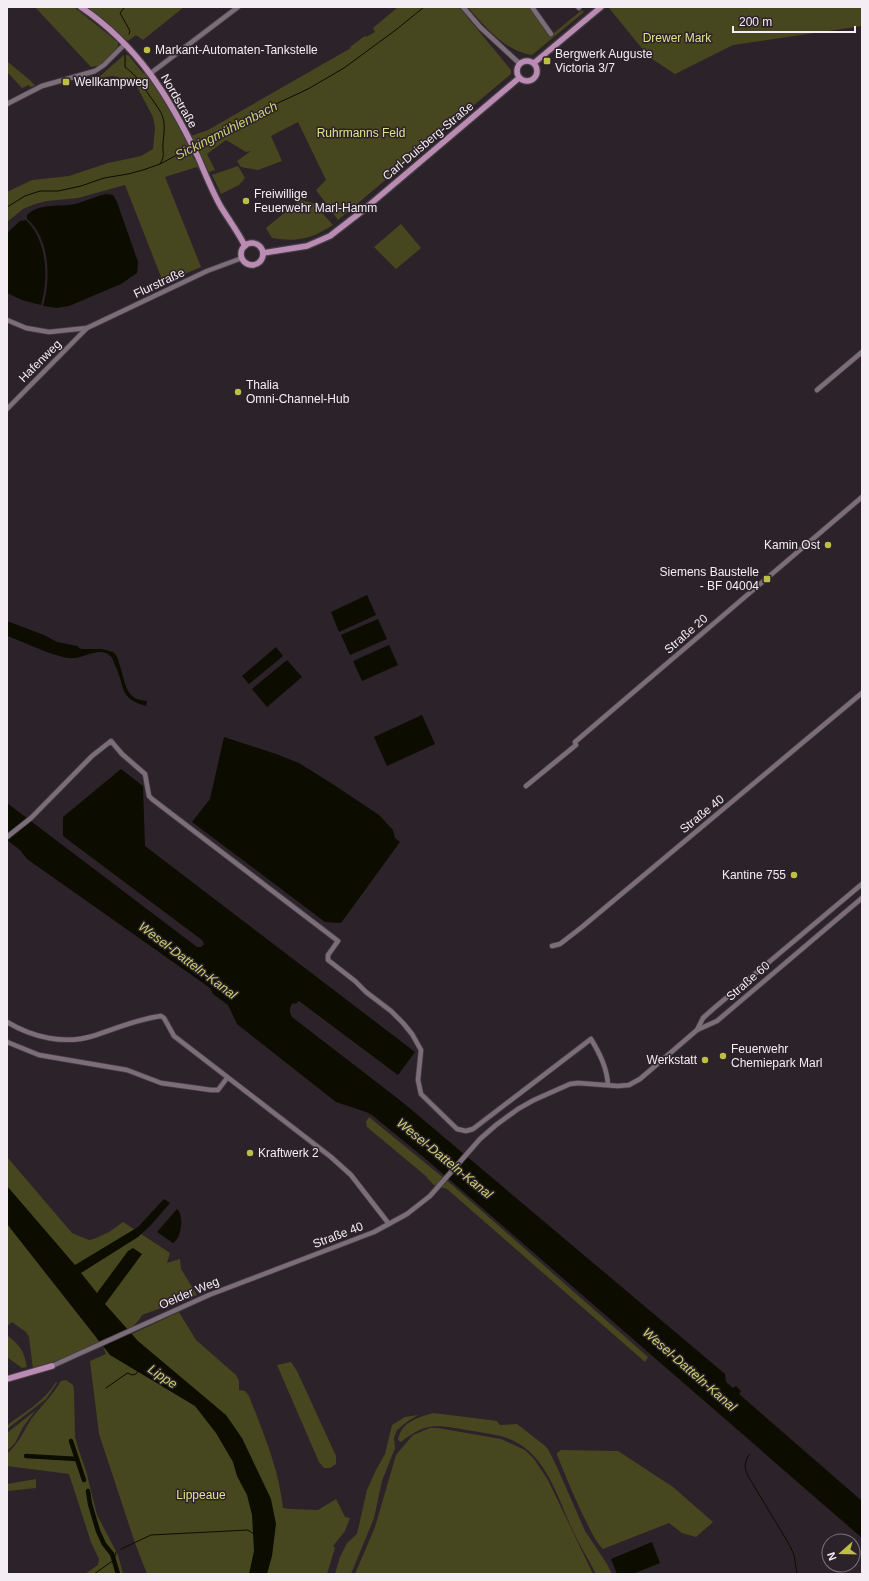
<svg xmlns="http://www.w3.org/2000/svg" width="869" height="1581" font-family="Helvetica,sans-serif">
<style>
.green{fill:#46471e}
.water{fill:#0c0d00}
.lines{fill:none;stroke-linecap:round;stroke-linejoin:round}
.stream{stroke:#0c0d00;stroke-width:1}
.canal{stroke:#0c0d00;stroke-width:4.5}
.minor-casing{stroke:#453d44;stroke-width:6}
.major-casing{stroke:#453d44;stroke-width:8}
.minor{stroke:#7b6e78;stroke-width:4.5}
.major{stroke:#bb8cb3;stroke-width:5.5}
.poi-dot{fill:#bcbf44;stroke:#2c222a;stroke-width:1.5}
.labels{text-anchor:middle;stroke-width:3;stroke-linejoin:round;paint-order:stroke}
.park-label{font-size:12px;fill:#e0e486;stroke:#2c222a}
.poi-label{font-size:12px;fill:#f4edf3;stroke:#2c222a;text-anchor:start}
.street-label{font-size:12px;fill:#f4edf3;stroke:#2c222a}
.water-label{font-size:13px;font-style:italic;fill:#ccd173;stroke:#2c222a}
</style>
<rect width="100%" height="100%" fill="#2c222a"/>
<!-- green -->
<g class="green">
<polygon points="35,7 74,7 114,39 118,43 118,47 101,65 91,67"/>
<polygon points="87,7 184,7 143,40 136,35 128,41"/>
<polygon points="398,7 459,7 511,70 511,74 338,220 316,190 326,180 298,122 271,136 282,161 258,170 241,167 237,161 251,151 246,152 226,140 207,154 215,170 209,172 191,136 208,130 351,48 350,47 365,36 366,37 375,32 373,28"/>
<path d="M468 7H530L550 36 582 10 584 12 532 55C506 52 484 26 468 7Z"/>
<polygon points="611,7 862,7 862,26 733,45 675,74 649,57 609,8"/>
<polygon points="125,54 129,56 143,73 146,72 175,118 194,159 196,158 199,165 199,170 197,167 165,177 201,267 182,275 180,272 171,276 163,282 125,185 78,198 47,201 35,204 23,209 7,222 7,192 32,180 69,176 108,163 141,156 153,149 155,128 153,117 134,81 113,76 98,78"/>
<path d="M7 61C12 66 34 82 35 86L30 87 29 85 22 88 7 72Z"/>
<polygon points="238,166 245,178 239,185 221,194 212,175"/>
<path d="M300 200 313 203 333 225C311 239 298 242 272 238L266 228Z"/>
<polygon points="401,224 421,248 396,269 374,247"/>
<polygon points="369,1117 451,1184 648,1357 645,1362 447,1189 434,1185 428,1179 427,1177 367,1127 366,1122"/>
<path d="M7 1157 72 1233 89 1240 94 1239 109 1232 123 1222 170 1253 167 1263 180 1259 181 1269 197 1295 142 1315C131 1335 116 1333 95 1335L99 1342 67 1357 33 1369 29 1337 26 1332 12 1322 7 1326Z"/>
<path d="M179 1312 196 1340 236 1375 239 1381V1390L245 1391 249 1396C263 1432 279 1469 283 1508L290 1509 318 1510 336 1499 345 1517 350 1518 345 1531 333 1546 335 1548 327 1574H147L135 1543 99 1434 90 1361 106 1354 103 1346 128 1334H132Z"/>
<path d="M7 1335C21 1347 23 1349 27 1367L22 1368 7 1357Z"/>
<polygon points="291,1362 297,1371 336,1456 336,1464 330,1468 324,1468 319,1462 277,1365"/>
<path d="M66 1380 73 1385 74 1391 75 1437 79 1451 86 1471 97 1515 118 1555 123 1574H85L98 1565 99 1559 91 1542 69 1474 7 1466V1454C19 1443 23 1432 32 1418 42 1405 53 1395 61 1381Z"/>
<path d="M56 1382 57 1383 46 1399 7 1429V1426L10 1423C27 1411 45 1400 56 1382Z"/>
<polygon points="35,1411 23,1427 15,1443 7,1451 7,1433"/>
<path d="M433 1413 497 1421 500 1425 517 1424 544 1445 548 1449 557 1467 585 1531 607 1564 612 1574H596C589 1560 580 1546 573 1531 558 1499 548 1458 514 1441 500 1434 482 1433 467 1430 437 1425 426 1422 401 1442L398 1440C401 1422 417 1418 433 1413Z"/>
<polygon points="418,1415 408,1421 397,1430 394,1438 395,1448 382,1481 374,1518 351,1574 335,1574 340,1557 347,1543 357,1534 367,1490 376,1470 385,1454 392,1425 405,1417"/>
<polygon points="430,1428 438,1428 501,1439 525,1450 534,1459 548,1480 593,1574 355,1574 375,1527 396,1455 413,1435"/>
<path d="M561 1450 618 1451 673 1487 713 1522 696 1537 682 1533 669 1523 603 1549C596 1542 592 1533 588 1525 576 1502 567 1479 557 1455V1453Z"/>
<polygon points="36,1479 36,1488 7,1491 7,1484"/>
</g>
<!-- water -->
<g class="water">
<path d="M106 194 113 195 117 202 138 262 137 273 121 284 69 306 57 308 43 306C51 279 50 238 27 219V215C40 202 63 208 79 203 88 200 97 196 106 194Z"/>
<path d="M26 220C47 240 49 278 41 305L22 300 7 293V233L20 221Z"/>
<polygon points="367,595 376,615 339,632 331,612"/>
<polygon points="378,619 387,639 350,655 341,635"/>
<path d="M7 621 44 635 57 642 77 646 81 649H102L113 652C117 655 118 659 119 663 126 682 124 700 147 701L146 706C118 698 126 688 115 665 113 662 113 657 109 655 100 647 84 658 74 658 60 660 22 641 7 636Z"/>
<polygon points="389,645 398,665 362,681 353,661"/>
<polygon points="276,647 283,656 249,684 242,676"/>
<polygon points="287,660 302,677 267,707 252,689"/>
<polygon points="422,715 435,744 387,766 374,737"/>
<polygon points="224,737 276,754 299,763 331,783 379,815 393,830 395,838 400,842 341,923 325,922 192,822 210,799"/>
<path d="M121 769 143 786 145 846 415 1052 398 1075 299 1001 295 1004 293 1003C289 1007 289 1012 292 1017L401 1101 725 1374 726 1382 733 1388 736 1386 741 1391 739 1394 862 1501V1538L428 1161 372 1115 366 1112 336 1102 237 1024 228 1005 213 994 210 988 27 859 20 850 7 840V803L197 947H201L204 944 202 940 63 836V817Z"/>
<polygon points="7,1186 75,1265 138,1227 164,1199 170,1203 151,1225 138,1237 81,1273 97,1293 128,1251 133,1248 142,1254 105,1304 138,1341 226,1415 242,1438 271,1499 276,1524 272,1556 267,1574 249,1574 254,1551 252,1515 247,1495 237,1476 233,1462 216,1433 195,1406 110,1355 7,1224"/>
<path d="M177 1209C184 1215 182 1238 173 1243L157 1232Z"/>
<polygon points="652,1542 660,1563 633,1574 617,1574 611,1559"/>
</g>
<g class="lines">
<!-- stream -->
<g class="stream">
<polyline points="125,7 120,13 130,31 129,34"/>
<path d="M125 54V67C138 77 140 82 149 95 164 116 166 117 163 143 162 153 166 154 160 164"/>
<polyline points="195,146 231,125 308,89 344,68 397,29 424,7"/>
<polyline points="7,207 25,196 40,191 58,191 81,186 104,178 128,174 143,170 160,164 190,148"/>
<polyline points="106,1388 126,1374 128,1373 132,1375 136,1374 138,1371"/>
<path d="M750 1454C744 1461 744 1467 748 1476L789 1544 794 1555 797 1574"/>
<polyline points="121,1549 151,1535 248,1530 254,1534"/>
<polyline points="94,1574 114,1560 116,1552"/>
</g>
<!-- canal -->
<g class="canal">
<polyline points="71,1441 84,1480"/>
<polyline points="26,1456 77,1459"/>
<polyline points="88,1491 90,1504 98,1531 104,1544 112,1554 118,1574"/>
</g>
<defs>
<g id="minor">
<polyline points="463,7 480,27 519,63"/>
<polyline points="532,7 551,34"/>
<polyline points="578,7 579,8"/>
<polyline points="151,73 238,7"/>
<polyline points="7,104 42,86 95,71 104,65 125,44"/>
<polyline points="7,320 26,328 49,332 87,328 207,271 242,258"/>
<polyline points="817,390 862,352"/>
<polyline points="7,409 87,328"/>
<polyline points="526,786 576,745 575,742 862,497"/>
<path d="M7 837 31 818 92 756 111 741 122 754 145 774 149 796 152 799 338 941 328 955V960L355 981 366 992 391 1011 403 1023 412 1034 421 1050 418 1080 421 1094 457 1129 466 1131 473 1129 591 1039C600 1054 607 1068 608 1085"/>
<polyline points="552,946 560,944 582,927 862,693"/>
<path d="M7 1022C32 1037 64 1045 93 1036 115 1029 137 1019 161 1016L164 1018 174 1036 331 1157 351 1175 389 1224"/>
<polyline points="697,1030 703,1018 713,1009 862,884"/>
<polyline points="7,1042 39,1055 127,1070 161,1083 211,1090 218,1090 227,1078"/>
<polyline points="52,1366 209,1295 374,1232 407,1214 430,1196 480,1139 496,1125 518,1109 534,1100 570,1084 578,1083 618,1086 629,1085 640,1079 697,1030 717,1021 862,898"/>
</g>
<g id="major">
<path d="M81 7C138 46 169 96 198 157 205 173 212 191 221 207 229 220 238 232 245 246"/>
<circle cx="527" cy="71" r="10"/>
<polyline points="534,63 601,7"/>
<circle cx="252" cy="254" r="11"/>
<polyline points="263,253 307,246 330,236 361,212 519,78"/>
<polyline points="7,1379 52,1366"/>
</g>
</defs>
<!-- minor casing -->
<use href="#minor" class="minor-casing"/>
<!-- major casing -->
<use href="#major" class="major-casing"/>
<!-- minor -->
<use href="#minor" class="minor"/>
<!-- major -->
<use href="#major" class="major"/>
</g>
<!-- markers -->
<g class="poi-dot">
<circle cx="147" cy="50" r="4"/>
<rect x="543" y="57" width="8" height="8" rx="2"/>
<rect x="62" y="78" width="8" height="8" rx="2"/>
<circle cx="246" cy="201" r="4"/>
<circle cx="238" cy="392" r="4"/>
<circle cx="828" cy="545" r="4"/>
<rect x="763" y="575" width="8" height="8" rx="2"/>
<circle cx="794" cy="875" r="4"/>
<circle cx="723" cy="1056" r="4"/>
<circle cx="705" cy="1060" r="4"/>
<circle cx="250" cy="1153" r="4"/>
</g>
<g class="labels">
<!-- park labels -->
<g class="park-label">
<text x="677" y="42">Drewer Mark</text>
<text x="361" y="137">Ruhrmanns Feld</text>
<text x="201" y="1499">Lippeaue</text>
</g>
<!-- poi labels -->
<g class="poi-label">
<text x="155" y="54">Markant-Automaten-Tankstelle</text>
<text x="555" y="58">Bergwerk Auguste<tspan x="555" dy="14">Victoria 3/7</tspan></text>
<text x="74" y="86">Wellkampweg</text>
<text x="254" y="198">Freiwillige<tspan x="254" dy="14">Feuerwehr Marl-Hamm</tspan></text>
<text x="246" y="389">Thalia<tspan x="246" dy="14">Omni-Channel-Hub</tspan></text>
<text x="820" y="549" text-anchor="end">Kamin Ost</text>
<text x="759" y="576" text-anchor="end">Siemens Baustelle<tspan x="759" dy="14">- BF 04004</tspan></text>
<text x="786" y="879" text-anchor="end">Kantine 755</text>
<text x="731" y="1053">Feuerwehr<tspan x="731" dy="14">Chemiepark Marl</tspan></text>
<text x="697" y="1064" text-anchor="end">Werkstatt</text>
<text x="258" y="1157">Kraftwerk 2</text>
</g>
<!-- street labels -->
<g class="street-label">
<text transform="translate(179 101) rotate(60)" y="4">Nordstraße</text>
<text transform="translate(428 141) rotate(-40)" y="4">Carl-Duisberg-Straße</text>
<text transform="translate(159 283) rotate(-25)" y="4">Flurstraße</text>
<text transform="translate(40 361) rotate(-45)" y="4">Hafenweg</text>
<text transform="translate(686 634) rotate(-41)" y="4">Straße 20</text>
<text transform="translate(702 814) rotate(-39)" y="4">Straße 40</text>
<text transform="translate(748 981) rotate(-41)" y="4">Straße 60</text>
<text transform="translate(338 1235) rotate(-21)" y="4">Straße 40</text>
<text transform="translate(189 1293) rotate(-23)" y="4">Oelder Weg</text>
</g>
<!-- water labels -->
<g class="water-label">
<text transform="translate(226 130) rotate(-27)" y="5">Sickingmühlenbach</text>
<text transform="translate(188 960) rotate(37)" y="5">Wesel-Datteln-Kanal</text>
<text transform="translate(445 1158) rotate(39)" y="5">Wesel-Datteln-Kanal</text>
<text transform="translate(690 1369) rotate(41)" y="5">Wesel-Datteln-Kanal</text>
<text transform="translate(163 1376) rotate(34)" y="5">Lippe</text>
</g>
</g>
<!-- border -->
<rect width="869" height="1581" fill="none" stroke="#f4edf3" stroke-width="16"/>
<!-- north arrow -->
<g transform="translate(841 1553) rotate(250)"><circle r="19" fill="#2c222a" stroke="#7c737a"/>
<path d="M0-3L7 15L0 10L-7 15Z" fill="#bcbf44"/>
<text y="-6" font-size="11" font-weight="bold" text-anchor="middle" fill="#f4edf3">N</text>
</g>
<!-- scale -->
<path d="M733 26v6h122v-6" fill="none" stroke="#f4edf3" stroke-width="2"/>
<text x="739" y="26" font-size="12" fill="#f4edf3" stroke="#2c222a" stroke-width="3" paint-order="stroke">200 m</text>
</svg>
